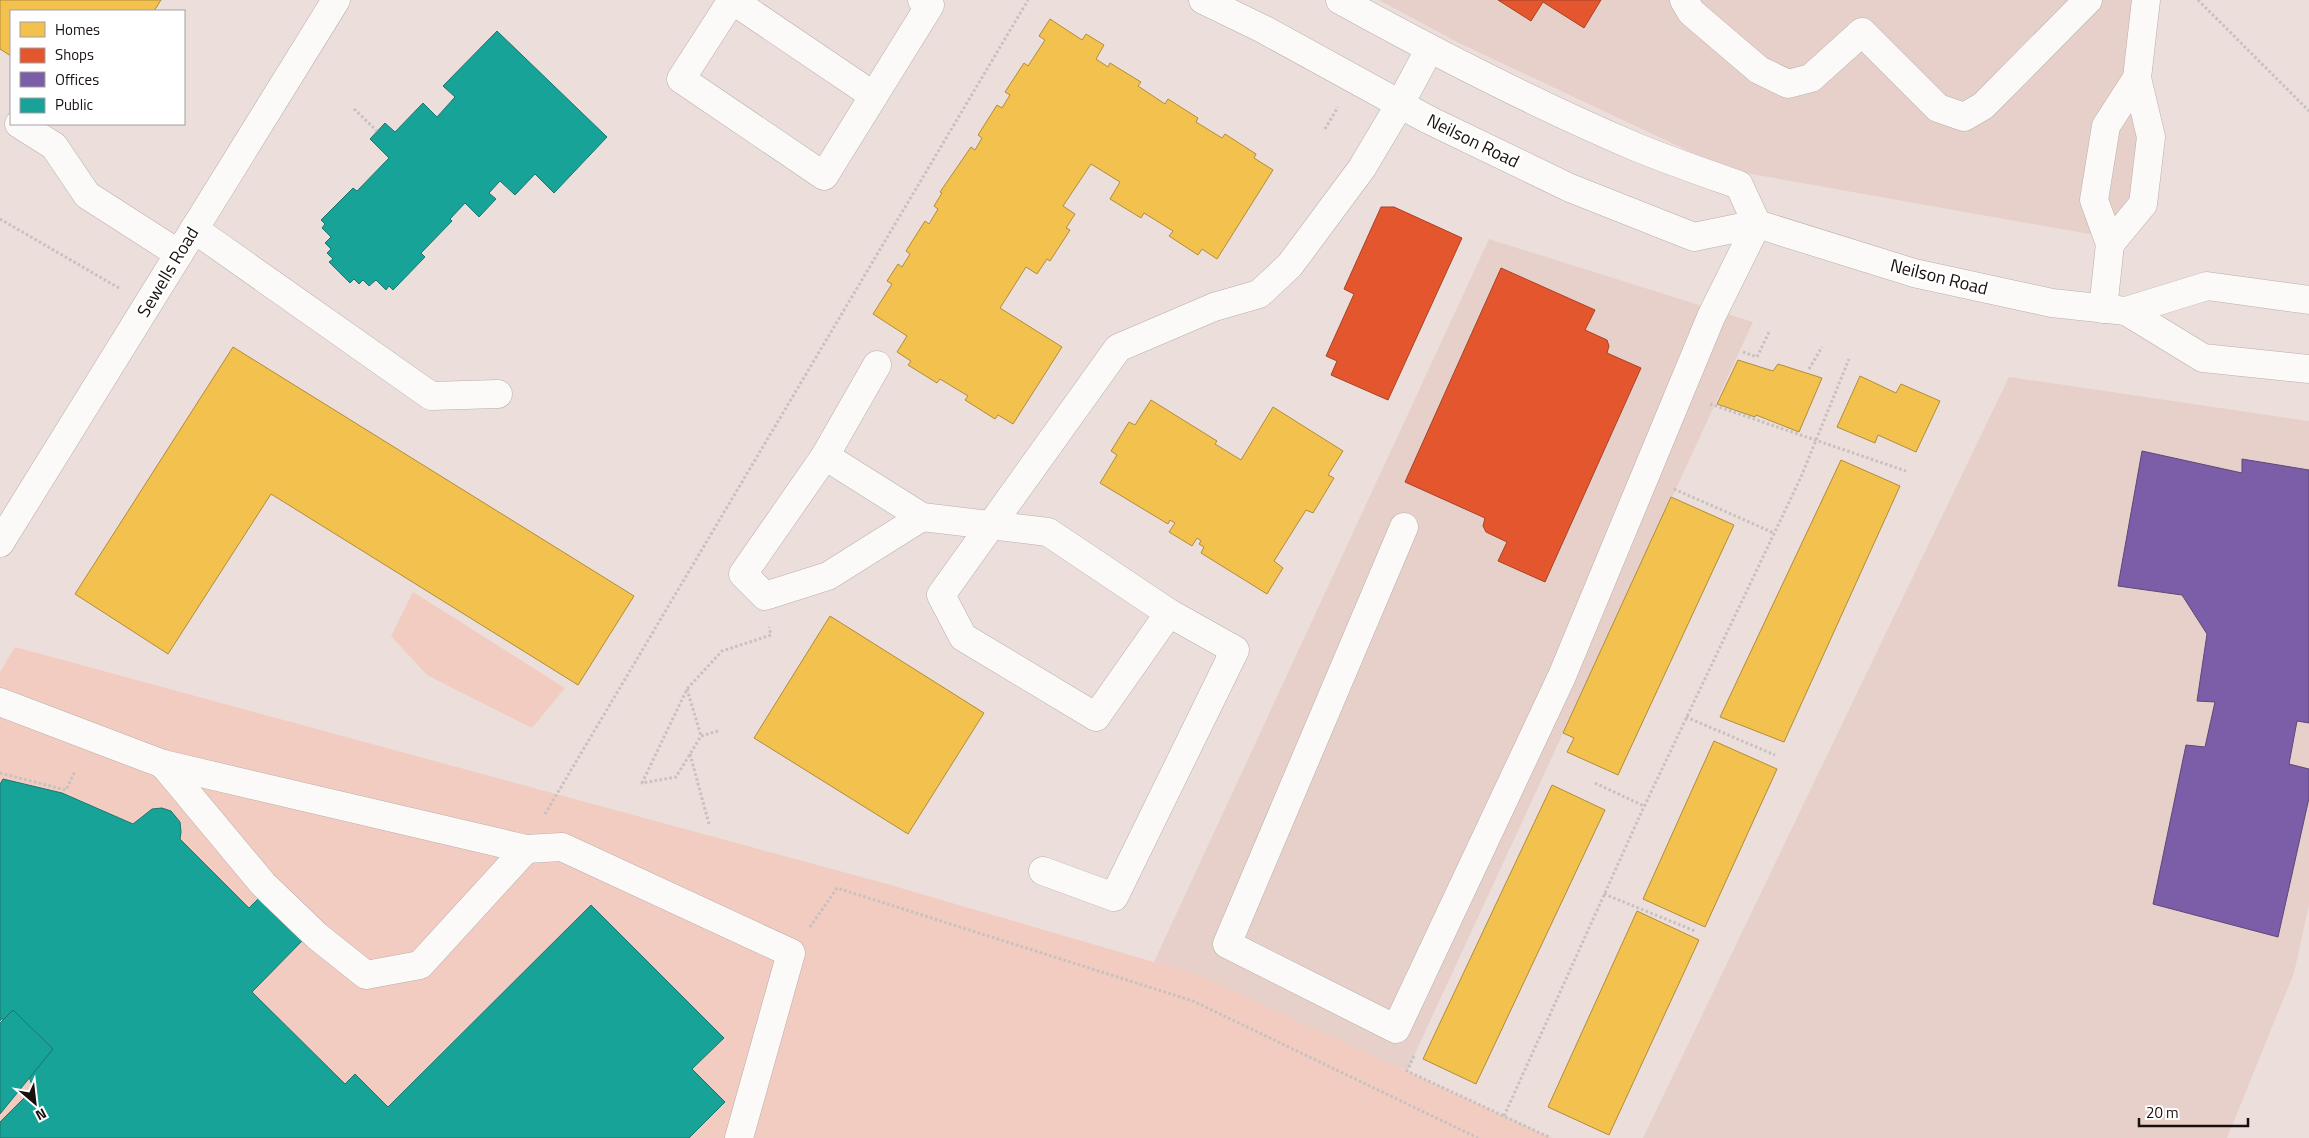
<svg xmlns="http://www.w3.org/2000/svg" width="2309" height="1138" font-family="'Titillium Web',sans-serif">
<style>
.built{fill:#e7d0c9}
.green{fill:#f2ccc1}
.homes{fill:#f2c14e;stroke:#b18c3b}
.shops{fill:#e4572e;stroke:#a74224}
.offices{fill:#7b5ea7;stroke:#5d4779}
.public{fill:#17a398;stroke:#17776f}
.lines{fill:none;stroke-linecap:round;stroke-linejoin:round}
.minor-casing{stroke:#b8aeaa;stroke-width:29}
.major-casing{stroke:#b8aeaa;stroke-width:29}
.path{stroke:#c6c1c0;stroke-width:3;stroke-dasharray:2.5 2.5;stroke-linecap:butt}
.minor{stroke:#fcfaf9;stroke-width:28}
.major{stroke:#fcfaf9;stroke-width:28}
.labels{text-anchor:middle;stroke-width:5;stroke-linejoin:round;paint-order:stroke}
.street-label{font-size:18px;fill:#18100e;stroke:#fff}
</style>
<rect width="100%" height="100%" fill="#ecdeda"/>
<!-- built -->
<g class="built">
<polygon points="1379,0 2148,0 2129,241 1729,170 1457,42"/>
<polygon points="1489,239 1753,322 1407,1071 1154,962"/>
<polygon points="2009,377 2309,421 2309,905 2294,973 2227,1138 1643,1138"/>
</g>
<!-- green -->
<g class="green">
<polygon points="413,592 565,688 532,728 427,675 391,636"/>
<polygon points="15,647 880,882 1198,975 1551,1138 0,1138 0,672"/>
</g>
<!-- homes -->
<g class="homes">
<polygon points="0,0 161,0 154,11 11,11 11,56 0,49"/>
<polygon points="1050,19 1082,40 1086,34 1104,45 1096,59 1108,67 1110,63 1141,82 1138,86 1165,104 1168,99 1198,118 1196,122 1222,138 1225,134 1256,154 1254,158 1273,170 1217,259 1202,249 1198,255 1169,236 1173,231 1144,213 1141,218 1110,199 1120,182 1091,164 1063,206 1075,214 1066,228 1070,230 1050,261 1047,259 1037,274 1026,267 1000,308 1062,347 1013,424 998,415 995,419 965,400 968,396 940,379 937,383 908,365 911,361 897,352 907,336 873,314 892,284 887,281 898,264 902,267 910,254 906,251 925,221 929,224 938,209 934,206 942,193 940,192 971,147 975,150 982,138 978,135 997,105 1002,108 1010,95 1005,92 1024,63 1028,66 1045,40 1039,36"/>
<polygon points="233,347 634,596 578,685 271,494 168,654 75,594"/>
<polygon points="1738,360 1773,371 1778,364 1822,378 1799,432 1756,415 1755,417 1717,404"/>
<polygon points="1860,376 1896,393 1901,384 1940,401 1916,452 1878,435 1875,443 1837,427"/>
<polygon points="1151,400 1217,441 1215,444 1241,460 1273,407 1343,451 1328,475 1334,478 1313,513 1306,510 1274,561 1283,568 1267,594 1201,553 1204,547 1199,544 1201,541 1197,538 1192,546 1169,532 1175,523 1170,520 1168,524 1100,483 1117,455 1111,451 1129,422 1135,425"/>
<polygon points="1841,460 1900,486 1784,742 1720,717"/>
<polygon points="1671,497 1734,525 1618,775 1567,752 1574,738 1563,733"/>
<polygon points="830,616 984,713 908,834 754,738"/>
<polygon points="1714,741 1777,769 1705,927 1643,899"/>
<polygon points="1552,785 1605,810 1476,1084 1423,1059"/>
<polygon points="1637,911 1699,940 1609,1135 1548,1107"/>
</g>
<!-- shops -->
<g class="shops">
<polygon points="1498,0 1601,0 1584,28 1543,2 1531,21"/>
<polygon points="1381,207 1394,207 1462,238 1388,400 1331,375 1337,361 1326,356 1354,294 1344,289"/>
<polygon points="1501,268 1595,310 1585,330 1607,340 1609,346 1607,353 1641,368 1545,582 1498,561 1507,542 1486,532 1483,526 1485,518 1405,482"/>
</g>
<!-- offices -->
<polygon class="offices" points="2142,451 2242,473 2242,459 2309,470 2309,723 2297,721 2289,764 2309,769 2309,798 2278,937 2153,904 2186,745 2205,747 2215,702 2197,701 2207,634 2182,595 2118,586"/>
<!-- public -->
<g class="public">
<polygon points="497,31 607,137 554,193 535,174 515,195 500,181 489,193 496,199 479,217 465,203 450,219 452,221 421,253 425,257 393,290 389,286 386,290 376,280 369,286 363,280 359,284 354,279 350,283 329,262 333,259 327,253 331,249 325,243 331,237 322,228 325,224 321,220 353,188 357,191 389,158 370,139 385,123 395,132 423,103 437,117 455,97 443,86"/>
<polygon points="3,779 62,793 133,824 152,809 162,808 171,811 180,822 181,832 180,839 249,908 259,898 302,941 252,992 345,1084 355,1074 388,1107 591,905 724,1038 692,1069 725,1102 689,1138 0,1138 0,1122 33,1089 20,1047 2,1018 0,1021 0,784"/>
<polygon points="13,1010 53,1049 0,1114 0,1023"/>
</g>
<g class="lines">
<defs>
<g id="minor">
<polyline points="1684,0 1691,12 1759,70 1788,84 1811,78 1862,32 1938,108 1964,117 1983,106 2088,0"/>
<polyline points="874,96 732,0 681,79 824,176 930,5 922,0"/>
<polyline points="19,124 54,146 87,195 179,254"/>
<polyline points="194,229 431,396 498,394"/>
<polyline points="2110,244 2143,204 2151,137 2137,78 2146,0"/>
<polyline points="2103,309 2110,244 2094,200 2106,126 2137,78"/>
<polyline points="877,365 825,456 743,574 765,596 828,576 922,517"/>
<polyline points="825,456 922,517 1048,532 1169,613 1235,650 1114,897 1043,871"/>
<polyline points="1404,527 1227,944 1396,1029 1562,676 1711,317 1757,224"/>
<polyline points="0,543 336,0"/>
<polyline points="1169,613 1096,717 963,637 941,595 1118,348 1214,307 1259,294 1290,265 1362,168 1400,104"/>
<polyline points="0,702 163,764 526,849 562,847 791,953 739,1138"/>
<polyline points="163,764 263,884 317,936 366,975 420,965 526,849"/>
</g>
<g id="major">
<polyline points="1203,0 1263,29 1427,119 1570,188 1694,237 1757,224 1914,273 2052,303 2126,311 2207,286 2309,300"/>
<path d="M1340 0C1436 53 1535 104 1636 147 1670 161 1705 173 1739 185L1757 224"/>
<polyline points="1400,104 1429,50"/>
<polyline points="2126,311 2203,358 2309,369"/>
</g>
</defs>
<!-- minor casing -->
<use href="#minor" class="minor-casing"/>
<!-- major casing -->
<use href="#major" class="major-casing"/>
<!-- path -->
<g class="path">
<polyline points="2198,0 2309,111"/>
<polyline points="354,109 377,131"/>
<polyline points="1325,129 1338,107"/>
<polyline points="0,219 119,288"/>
<polyline points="1743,352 1757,357 1769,332"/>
<polyline points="1809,369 1822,347"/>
<polyline points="1710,404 1906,471"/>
<polyline points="1674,489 1774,533"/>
<polyline points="687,689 701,736"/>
<polyline points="1686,717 1775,755"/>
<polyline points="718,731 701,736 676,777 642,783 687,689 722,651 771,635 769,627"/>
<polyline points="690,754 709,824"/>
<polyline points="0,773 66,790 75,771"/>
<polyline points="1595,783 1644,806"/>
<polyline points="545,814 1028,0"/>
<polyline points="1604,894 1695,931"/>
<polyline points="810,927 837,888 1193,1001 1478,1138"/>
<polyline points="1414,1056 1407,1071 1551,1138"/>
<polyline points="1504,1116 1642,811 1801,477 1849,359"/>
</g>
<!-- minor -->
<use href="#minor" class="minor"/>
<!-- major -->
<use href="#major" class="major"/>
</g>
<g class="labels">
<!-- street labels -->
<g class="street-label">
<text transform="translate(1473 141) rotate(26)" y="6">Neilson Road</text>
<text transform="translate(168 272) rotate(-59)" y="6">Sewells Road</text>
<text transform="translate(1939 277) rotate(14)" y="6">Neilson Road</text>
</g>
</g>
<!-- legend -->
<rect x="10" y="10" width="175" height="115" fill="#ffffff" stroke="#a39f9f"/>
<rect x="20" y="22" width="25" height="15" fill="#f2c14e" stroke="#a39f9f"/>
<text x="55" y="35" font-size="15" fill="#18100e">Homes</text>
<rect x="20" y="48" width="25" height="15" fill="#e4572e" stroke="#a39f9f"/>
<text x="55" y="60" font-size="15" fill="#18100e">Shops</text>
<rect x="20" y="72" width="25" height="15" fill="#7b5ea7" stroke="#a39f9f"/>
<text x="55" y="85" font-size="15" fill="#18100e">Offices</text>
<rect x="20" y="98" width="25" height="15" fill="#17a398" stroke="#a39f9f"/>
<text x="55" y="110" font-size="15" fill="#18100e">Public</text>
<!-- north arrow -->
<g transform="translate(35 1103) rotate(152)" stroke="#ffffff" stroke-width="4" paint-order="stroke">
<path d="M0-4L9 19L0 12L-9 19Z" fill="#18100e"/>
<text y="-8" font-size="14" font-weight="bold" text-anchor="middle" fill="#18100e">N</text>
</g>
<!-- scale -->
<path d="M2139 1118v8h109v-8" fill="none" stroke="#18100e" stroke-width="2.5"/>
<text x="2146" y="1118" font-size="15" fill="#18100e" stroke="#ffffff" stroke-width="4" paint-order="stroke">20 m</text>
</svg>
